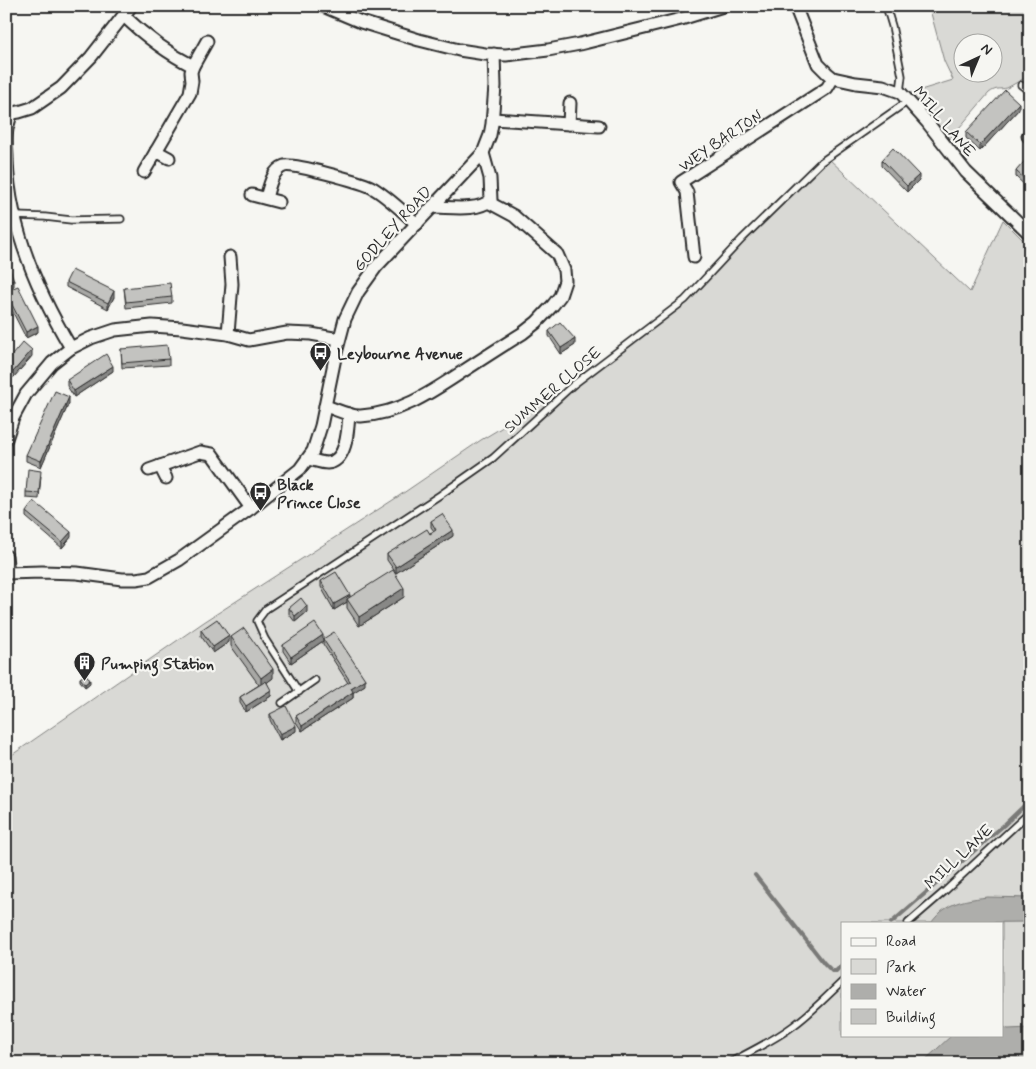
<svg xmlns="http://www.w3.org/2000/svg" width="1036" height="1069" font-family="Mynerve,sans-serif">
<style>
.green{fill:#d9d9d5;stroke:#828280;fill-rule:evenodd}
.water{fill:#aeaeab;stroke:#7a7a78}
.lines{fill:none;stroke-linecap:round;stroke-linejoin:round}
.stream{stroke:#7a7a78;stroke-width:4}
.lane-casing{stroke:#2b2b2b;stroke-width:9}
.street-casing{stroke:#2b2b2b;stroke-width:15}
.lane{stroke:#f6f6f2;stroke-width:5.5}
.street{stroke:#f6f6f2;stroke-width:11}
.wall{fill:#a8a8a5;stroke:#2b2b2b}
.shaded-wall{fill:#888886;stroke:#2b2b2b}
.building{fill:#c3c3c0;stroke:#2b2b2b}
.labels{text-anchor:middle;stroke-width:4.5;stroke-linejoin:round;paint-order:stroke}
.street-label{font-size:16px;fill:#2b2b2b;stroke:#f6f6f2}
.poi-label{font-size:16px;font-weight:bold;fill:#2b2b2b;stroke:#f6f6f2;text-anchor:start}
</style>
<rect width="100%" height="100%" fill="#f6f6f2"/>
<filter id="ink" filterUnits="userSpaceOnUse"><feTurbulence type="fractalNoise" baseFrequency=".02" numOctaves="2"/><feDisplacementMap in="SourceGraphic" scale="10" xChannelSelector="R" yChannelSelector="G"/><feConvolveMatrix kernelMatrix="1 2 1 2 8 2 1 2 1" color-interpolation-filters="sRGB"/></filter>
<g filter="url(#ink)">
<!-- green -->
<g class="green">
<path d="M929 6H1008L1010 10 1014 6H1030V75L1007 88C999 90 997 87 989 93L947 142 911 93 953 80 944 61ZM964 42H994V72H964Z"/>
<path d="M827 157 970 292 1003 220 1030 247V1063H6V759L204 622 396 498 481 440 573 385 685 300 742 239ZM842 923H1002V1035H842Z"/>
</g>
<!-- water -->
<g class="water">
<path d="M987 897 1030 898V922L931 923C935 918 940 912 945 909 958 900 973 899 987 897Z"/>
<polygon points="1002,1026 1008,1029 1030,1028 1030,1061 1022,1063 922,1063 952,1035 1002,1035"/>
</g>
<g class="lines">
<!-- stream -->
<g class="stream">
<polyline points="755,875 824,963 832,971 836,971 842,965"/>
<polyline points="891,923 1004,825 1030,800"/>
</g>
<defs>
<g id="lane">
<polyline points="886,6 892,26 902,76 900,92"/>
<polyline points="1021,85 1030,92"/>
<polyline points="15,216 45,217 71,220 121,219"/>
<polyline points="299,692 265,639 257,621 266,609 440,495 493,458 573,385 685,300 742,239 821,162 908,101"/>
<polyline points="282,703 315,680"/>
<polyline points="908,923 945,891 1030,812"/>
<path d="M729 1063C751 1051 773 1041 793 1026 811 1013 826 997 842 982"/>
</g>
<g id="street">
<polyline points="323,6 361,22 419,40 459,50 485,54 506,55 548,50 580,44 681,19 723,6"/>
<polyline points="795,6 818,64 827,73 833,78 856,83 883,86 900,92 927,122 966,172 1030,234"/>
<path d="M124 16C145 36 167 53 193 66"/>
<polyline points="6,114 19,112 32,108 61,88 91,57 131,6"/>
<path d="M11 114C10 119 8 124 7 129 5 138 7 150 7 160 9 227 37 291 71 348"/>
<polyline points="493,119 599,126"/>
<polyline points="569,124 570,103"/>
<polyline points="1028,136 1030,138"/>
<polyline points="156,151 169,158"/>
<polyline points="144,172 190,93 192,81 191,72 193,66 207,41"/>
<polyline points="252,195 279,202"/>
<path d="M266 198C269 188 272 170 284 166 293 163 361 182 371 187 386 195 403 212 417 224"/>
<path d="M432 207C451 207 476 212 491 200L490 178 483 153"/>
<polyline points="694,257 687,192 681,182 827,88 833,78"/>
<polyline points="228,334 232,284 230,257"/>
<path d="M325 406C336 409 350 417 361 416 401 413 430 393 462 372 482 359 502 346 523 333L537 322 553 305 560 296 565 281 564 270 557 254 514 216 488 202"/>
<polyline points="6,439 13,418 26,394 52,363 71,348 91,338 115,330 152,326 182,328 228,334 249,340 287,333 311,334 339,339"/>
<path d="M308 459C314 460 321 463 327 463 347 462 348 429 349 414"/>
<polyline points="160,466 166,478"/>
<polyline points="149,470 200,452 212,454 251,508"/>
<polyline points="6,556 8,573"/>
<polyline points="6,573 42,572 77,573 122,579 136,579 149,577 179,560 251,508 300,469 313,451 321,426 336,353 345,319 358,292 376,267 483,153 490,135 492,124 495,86 494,54"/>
</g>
</defs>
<!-- lane casing -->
<use href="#lane" class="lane-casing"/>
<!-- street casing -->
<use href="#street" class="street-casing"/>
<!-- lane -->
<use href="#lane" class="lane"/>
<!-- street -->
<use href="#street" class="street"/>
</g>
<!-- wall -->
<g class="wall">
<polygon points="1019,109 980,151 966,138 966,132"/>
<polygon points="1030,157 1030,190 1016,177 1016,171"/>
<polygon points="882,160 919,180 907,192 882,166"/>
<polygon points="66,282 114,297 108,309 66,287"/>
<polygon points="124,288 172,297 172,303 126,308"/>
<polygon points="6,293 38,332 26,338 6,299"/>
<polygon points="549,331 575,345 561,354 549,336"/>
<polygon points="121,349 169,359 169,365 122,368"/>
<polygon points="32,356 13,378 6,372 6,362"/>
<polygon points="113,371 74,397 67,386 67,380"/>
<polygon points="69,403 41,467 26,461 26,455"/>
<polygon points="41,476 39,499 26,498 26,492"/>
<polygon points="26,512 71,537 62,548 26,517"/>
<polygon points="431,521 453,536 396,573 387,560 387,554 434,531 431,527"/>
<polygon points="321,581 350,597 404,597 359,626 347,608 347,602 334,610 321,587"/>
<polygon points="289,608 307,612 295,622 289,614"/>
<polygon points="201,630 229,642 213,653 201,636"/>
<polygon points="231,637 273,678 267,682 271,696 246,712 240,703 240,697 259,685 231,646"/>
<polygon points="323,639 365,685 353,692 353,698 302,731 296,722 296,716 348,683 323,644"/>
<polygon points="323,641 291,663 283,651 283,645"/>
<polygon points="80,678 90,683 85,687 80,681"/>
<polygon points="270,714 296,731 280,740 270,720"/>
</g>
<!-- shaded-wall -->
<g class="shaded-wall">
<polygon points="1019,103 1019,109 980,151 980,145"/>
<polygon points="919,175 919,180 907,192 907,186"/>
<polygon points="14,280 14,286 6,288 6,282"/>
<polygon points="114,291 114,297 108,309 108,303"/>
<polygon points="38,326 38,332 26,338 26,332"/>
<polygon points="575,339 575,345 561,354 561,348"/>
<polygon points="32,350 32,356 13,378 13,372"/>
<polygon points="113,366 113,371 74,397 74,391"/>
<polygon points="69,397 69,403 41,467 41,461"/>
<polygon points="453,530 453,536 396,573 396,567"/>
<polygon points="71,532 71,537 62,548 62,542"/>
<polygon points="404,588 404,597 359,626 359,617"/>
<polygon points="350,595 350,601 347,599 347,602 334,610 334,604"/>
<polygon points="307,606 307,612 295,622 295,616"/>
<polygon points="323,635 323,641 291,663 291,657"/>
<polygon points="229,636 229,642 213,653 213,647"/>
<polygon points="273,669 273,678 261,687 261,678"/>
<polygon points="365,679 365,685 351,694 351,688"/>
<polygon points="90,680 90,683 85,687 85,684"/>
<polygon points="271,690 271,696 246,712 246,706"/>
<polygon points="353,692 353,698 302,731 302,726"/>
<polygon points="296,726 296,731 280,740 280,734"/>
</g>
<!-- building -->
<g class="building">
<polygon points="1005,90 1019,103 980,145 966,132"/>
<polygon points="893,148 919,175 907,186 882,160"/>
<polygon points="1029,156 1030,157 1030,184 1016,171"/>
<polygon points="6,258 14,280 6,282"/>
<polygon points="72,270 114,291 108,303 66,282"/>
<polygon points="170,283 172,297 126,302 124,288"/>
<polygon points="18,286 38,326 26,332 6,293 6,291"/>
<polygon points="560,322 575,339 561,348 549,331"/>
<polygon points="23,342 32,350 13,372 6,366 6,362"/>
<polygon points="167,345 169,359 122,363 121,349"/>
<polygon points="106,354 113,366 74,391 67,380"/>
<polygon points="55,391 69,397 41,461 26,455"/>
<polygon points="28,469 41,471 39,493 26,492"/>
<polygon points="34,501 71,532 62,542 26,512"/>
<polygon points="442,514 453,530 396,567 387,554 427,529 430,534 436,530 431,521"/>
<polygon points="393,570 404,588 359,617 347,599"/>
<polygon points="336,572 350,595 334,604 321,581"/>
<polygon points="301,598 307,606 295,616 289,608"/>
<polygon points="217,619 229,636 213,647 201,630"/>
<polygon points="315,623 323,635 291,657 283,645"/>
<polygon points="244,628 273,669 261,678 231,637"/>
<polygon points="334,632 365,679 351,688 353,692 302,726 296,716 350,681 323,639"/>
<polygon points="86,674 90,680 85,684 80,678"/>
<polygon points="266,681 271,690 246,706 240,697"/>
<polygon points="286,706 296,726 280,734 270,714"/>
</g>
</g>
<!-- icons -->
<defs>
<symbol id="bus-pin" viewBox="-11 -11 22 30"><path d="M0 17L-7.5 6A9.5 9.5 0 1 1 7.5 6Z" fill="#2b2b2b" stroke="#f6f6f2"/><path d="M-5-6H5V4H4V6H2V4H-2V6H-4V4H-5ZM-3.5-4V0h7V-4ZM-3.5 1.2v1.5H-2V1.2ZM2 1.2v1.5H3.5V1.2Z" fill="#fff"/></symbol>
<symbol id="building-pin" viewBox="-11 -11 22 30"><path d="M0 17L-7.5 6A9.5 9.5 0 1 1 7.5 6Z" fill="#2b2b2b" stroke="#f6f6f2"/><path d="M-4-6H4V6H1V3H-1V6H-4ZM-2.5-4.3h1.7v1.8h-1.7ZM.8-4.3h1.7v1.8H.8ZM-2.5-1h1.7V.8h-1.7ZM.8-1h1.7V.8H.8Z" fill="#fff"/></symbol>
</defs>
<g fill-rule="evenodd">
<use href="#bus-pin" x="308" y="340" width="25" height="34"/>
<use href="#bus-pin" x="248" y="480" width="25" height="34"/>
<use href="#building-pin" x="72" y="650" width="25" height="34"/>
</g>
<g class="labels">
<!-- street labels -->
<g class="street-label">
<text transform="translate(945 121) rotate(50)" y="6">MILL LANE</text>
<text transform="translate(720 140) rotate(-34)" y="6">WEY BARTON</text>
<text transform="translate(392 228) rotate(-48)" y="6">GODLEY ROAD</text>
<text transform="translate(552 389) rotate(-41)" y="6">SUMMER CLOSE</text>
<text transform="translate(958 856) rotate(-43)" y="6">MILL LANE</text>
</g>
<!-- poi labels -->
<g class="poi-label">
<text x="337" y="359">Leybourne Avenue</text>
<text x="277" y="490">Black<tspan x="277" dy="18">Prince Close</tspan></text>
<text x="101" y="669">Pumping Station</text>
</g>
</g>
<!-- margin -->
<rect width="1036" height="1069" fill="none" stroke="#f6f6f2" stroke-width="25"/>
<rect x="12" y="12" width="1011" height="1044" fill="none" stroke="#2b2b2b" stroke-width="2" filter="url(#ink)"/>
<!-- legend -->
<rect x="841" y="922" width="162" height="115" fill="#f6f6f2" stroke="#a5a5a2"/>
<rect x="851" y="938" width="25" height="8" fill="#f6f6f2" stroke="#a5a5a2"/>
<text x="886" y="946" font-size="15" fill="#2b2b2b">Road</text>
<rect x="851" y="959" width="25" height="15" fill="#d9d9d5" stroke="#a5a5a2"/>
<text x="886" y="972" font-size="15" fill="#2b2b2b">Park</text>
<rect x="851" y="984" width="25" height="15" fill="#aeaeab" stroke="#a5a5a2"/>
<text x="886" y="996" font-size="15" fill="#2b2b2b">Water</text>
<rect x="851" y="1009" width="25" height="15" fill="#c3c3c0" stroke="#a5a5a2"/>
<text x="886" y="1022" font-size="15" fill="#2b2b2b">Building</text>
<!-- north arrow -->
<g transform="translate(978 58) rotate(44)"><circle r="24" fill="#f6f6f2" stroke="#a5a5a2"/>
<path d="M0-4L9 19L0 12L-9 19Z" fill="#2b2b2b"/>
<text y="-8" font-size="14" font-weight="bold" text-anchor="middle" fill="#2b2b2b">N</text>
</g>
</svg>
